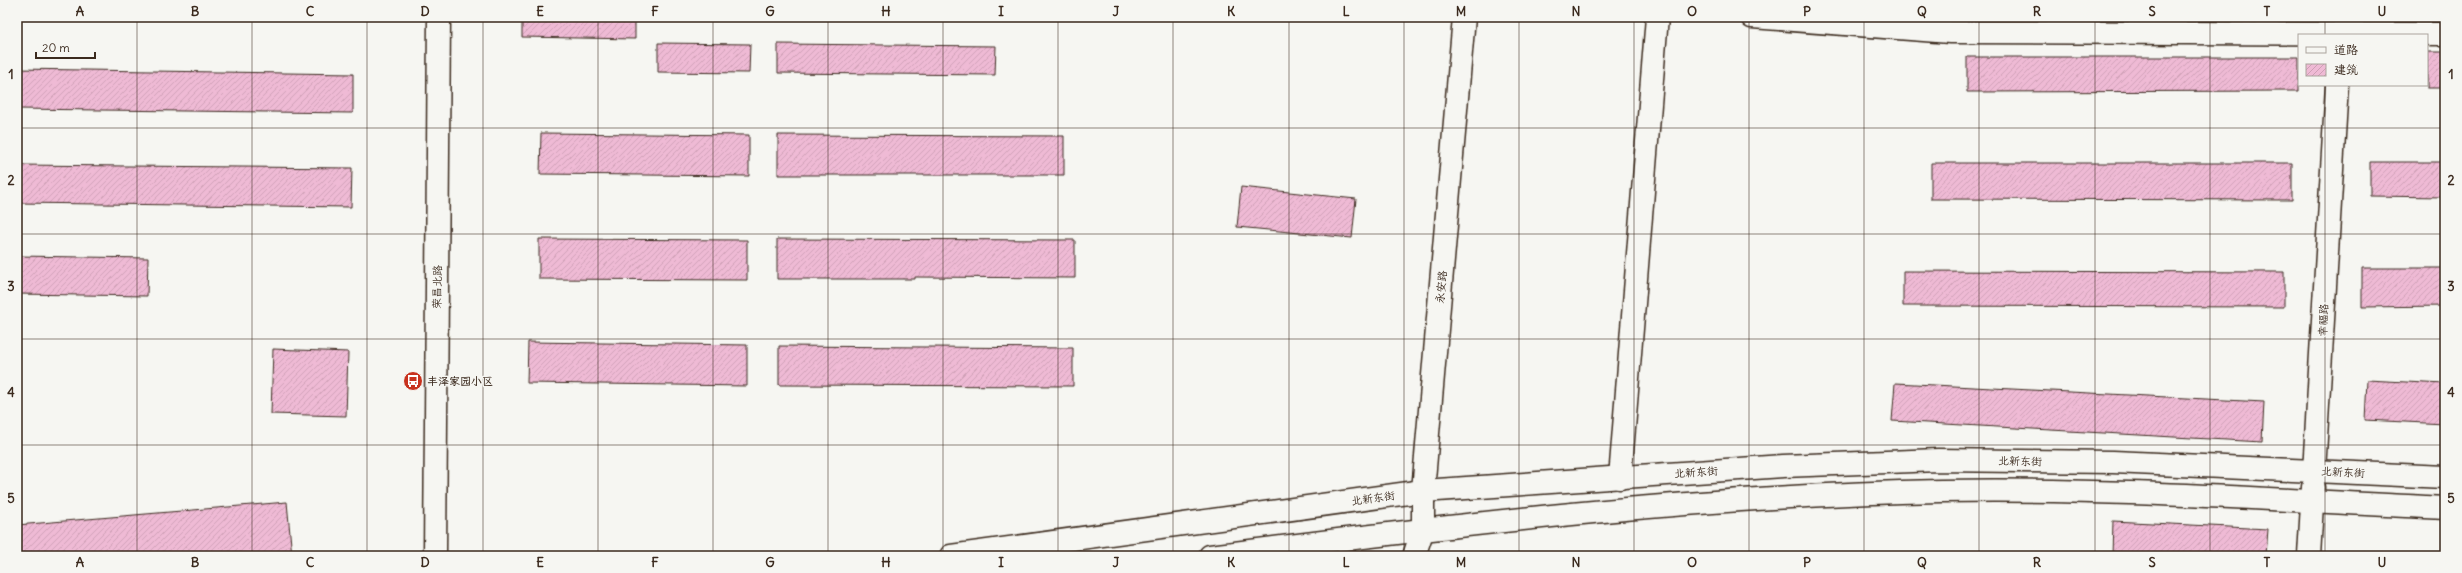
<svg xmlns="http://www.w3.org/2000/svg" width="2462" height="573" font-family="Delius,'LXGW WenKai TC',sans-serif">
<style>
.building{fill:url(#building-hatch);stroke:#3b2a1e}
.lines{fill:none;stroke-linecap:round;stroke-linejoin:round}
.lane-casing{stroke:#3b2a1e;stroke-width:15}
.street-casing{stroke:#3b2a1e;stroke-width:25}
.secondary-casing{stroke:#3b2a1e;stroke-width:25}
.lane{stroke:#f6f6f2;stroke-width:12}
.street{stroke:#f6f6f2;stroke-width:22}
.secondary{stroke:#f6f6f2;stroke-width:22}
.grid{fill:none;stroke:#3b2a1e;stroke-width:1;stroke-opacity:0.55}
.labels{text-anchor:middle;stroke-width:3;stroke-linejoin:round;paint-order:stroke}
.street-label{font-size:11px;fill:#3b2a1e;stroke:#f6f6f2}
.poi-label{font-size:11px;font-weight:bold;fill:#3b2a1e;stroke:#f6f6f2;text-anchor:start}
.neatline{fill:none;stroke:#3b2a1e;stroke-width:1.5}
.grid-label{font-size:13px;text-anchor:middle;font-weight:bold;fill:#3b2a1e}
</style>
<defs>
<pattern id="building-hatch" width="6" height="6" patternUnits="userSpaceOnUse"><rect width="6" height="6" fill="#efbad5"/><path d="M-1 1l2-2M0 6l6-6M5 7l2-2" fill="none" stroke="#cea0b6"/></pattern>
</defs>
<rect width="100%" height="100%" fill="#f6f6f2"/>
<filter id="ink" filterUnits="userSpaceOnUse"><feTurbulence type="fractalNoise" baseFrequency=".025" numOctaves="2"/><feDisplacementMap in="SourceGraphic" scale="8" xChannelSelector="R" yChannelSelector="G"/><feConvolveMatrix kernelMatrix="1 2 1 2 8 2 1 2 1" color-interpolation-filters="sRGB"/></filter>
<g filter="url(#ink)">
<!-- building -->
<g class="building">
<polygon points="522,17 635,17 635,39 522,37"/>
<polygon points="658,43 750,44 749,73 658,72"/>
<polygon points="778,44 996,46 995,75 778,73"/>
<rect x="2427" y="52" width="18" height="36"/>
<polygon points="1967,57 2299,57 2299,91 1967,92"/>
<polygon points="17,69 353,74 353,113 17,109"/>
<polygon points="541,133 749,135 749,176 540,174"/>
<polygon points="778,135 1064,136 1064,175 778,175"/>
<polygon points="2370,162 2445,162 2445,197 2370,196"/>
<polygon points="1931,163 2292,163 2292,200 1931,199"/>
<polygon points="17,165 352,168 351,207 17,203"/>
<polygon points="1241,187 1356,199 1352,238 1237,227"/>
<polygon points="539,239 747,240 747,280 539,279"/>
<polygon points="777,239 1075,240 1075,278 915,277 915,279 777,279"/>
<polygon points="17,256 148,258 147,296 17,294"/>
<polygon points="2362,268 2445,268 2445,306 2362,307"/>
<polygon points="1903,271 2284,272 2284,307 1903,306"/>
<polygon points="528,342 747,345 747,386 527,383"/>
<polygon points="779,346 1073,348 1073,386 779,385"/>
<polygon points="273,349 348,352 346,416 271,414"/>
<polygon points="2367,380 2445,384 2445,424 2365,420"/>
<polygon points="1895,383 2264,402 2262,442 1892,421"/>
<polygon points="287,502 292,556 17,556 17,525"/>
<polygon points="2113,521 2268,529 2266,556 2112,556"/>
</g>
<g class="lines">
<defs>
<polyline id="lane" points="2340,17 2340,35"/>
<g id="street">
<polyline points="1752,17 1950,32 2445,34"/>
<polyline points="2314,471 2337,85"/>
<polyline points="1620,478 1657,17"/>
</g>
<g id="secondary">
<polyline points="435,556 439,17"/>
<polyline points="951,556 1423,491 1783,466 1938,460 2113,462 2445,477"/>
<path d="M1210 556C1452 525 1696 496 1941 491 2109 488 2277 500 2445 508"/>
<polyline points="1414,556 1423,529 1423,491 1464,17"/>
<polyline points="2309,556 2313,487"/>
</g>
</defs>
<!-- lane casing -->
<use href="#lane" class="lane-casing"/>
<!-- street casing -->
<use href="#street" class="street-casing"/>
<!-- secondary casing -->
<use href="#secondary" class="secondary-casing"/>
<!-- lane -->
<use href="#lane" class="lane"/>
<!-- street -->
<use href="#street" class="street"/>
<!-- secondary -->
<use href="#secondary" class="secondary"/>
</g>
</g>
<!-- grid -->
<path class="grid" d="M137 17V556M252 17V556M367 17V556M483 17V556M598 17V556M713 17V556M828 17V556M943 17V556M1058 17V556M1173 17V556M1289 17V556M1404 17V556M1519 17V556M1634 17V556M1749 17V556M1864 17V556M1979 17V556M2095 17V556M2210 17V556M2325 17V35M2325 85V556M17 128H2445M17 234H2445M17 339H2445M17 445H2445"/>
<!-- icons -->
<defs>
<symbol id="bus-disc" viewBox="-11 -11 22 22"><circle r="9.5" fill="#c8321e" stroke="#f6f6f2"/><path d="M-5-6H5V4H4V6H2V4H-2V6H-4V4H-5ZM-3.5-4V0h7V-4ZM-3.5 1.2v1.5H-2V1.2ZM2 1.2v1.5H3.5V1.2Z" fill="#fff"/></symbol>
</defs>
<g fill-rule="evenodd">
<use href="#bus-disc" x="402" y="370" width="22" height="22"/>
</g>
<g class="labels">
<!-- street labels -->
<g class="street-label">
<text transform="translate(437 287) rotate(-89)" y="4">荣昌北路</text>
<text transform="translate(1441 287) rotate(-85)" y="4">永安路</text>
<text transform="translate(2323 320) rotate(-87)" y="4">幸福路</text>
<text transform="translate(2020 461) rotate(1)" y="4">北新东街</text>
<text transform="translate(1696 472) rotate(-4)" y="4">北新东街</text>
<text transform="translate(2343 472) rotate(3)" y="4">北新东街</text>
<text transform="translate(1373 498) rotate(-8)" y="4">北新东街</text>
</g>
<!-- poi labels -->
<g class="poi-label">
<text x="427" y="385">丰泽家园小区</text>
</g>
</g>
<!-- margin -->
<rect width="2462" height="573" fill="none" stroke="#f6f6f2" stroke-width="44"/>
<!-- legend -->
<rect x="2298" y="34" width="130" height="52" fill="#f6f6f2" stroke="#aba49d"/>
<rect x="2306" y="47" width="20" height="6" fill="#f6f6f2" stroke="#aba49d"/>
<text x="2334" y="54" font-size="12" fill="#3b2a1e">道路</text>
<rect x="2306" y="64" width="20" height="12" fill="url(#building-hatch)" stroke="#aba49d"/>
<text x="2334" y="74" font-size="12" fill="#3b2a1e">建筑</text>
<!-- scale -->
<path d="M36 52v6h59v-6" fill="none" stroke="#3b2a1e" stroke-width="2"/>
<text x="42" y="52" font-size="12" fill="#3b2a1e" stroke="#f6f6f2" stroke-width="3" paint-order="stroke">20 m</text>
<rect x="22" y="22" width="2418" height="529" class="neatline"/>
<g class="grid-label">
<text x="80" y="16">A</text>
<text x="195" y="16">B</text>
<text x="310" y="16">C</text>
<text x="425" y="16">D</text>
<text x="540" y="16">E</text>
<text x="655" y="16">F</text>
<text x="770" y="16">G</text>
<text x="886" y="16">H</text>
<text x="1001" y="16">I</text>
<text x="1116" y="16">J</text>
<text x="1231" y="16">K</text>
<text x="1346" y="16">L</text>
<text x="1461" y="16">M</text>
<text x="1576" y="16">N</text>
<text x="1692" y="16">O</text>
<text x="1807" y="16">P</text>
<text x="1922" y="16">Q</text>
<text x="2037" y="16">R</text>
<text x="2152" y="16">S</text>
<text x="2267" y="16">T</text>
<text x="2382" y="16">U</text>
<text x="11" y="79">1</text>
<text x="2451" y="79">1</text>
<text x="11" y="185">2</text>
<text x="2451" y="185">2</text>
<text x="11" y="291">3</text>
<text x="2451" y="291">3</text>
<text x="11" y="397">4</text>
<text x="2451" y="397">4</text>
<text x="11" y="503">5</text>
<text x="2451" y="503">5</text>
<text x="80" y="567">A</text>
<text x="195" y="567">B</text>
<text x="310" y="567">C</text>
<text x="425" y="567">D</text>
<text x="540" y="567">E</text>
<text x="655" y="567">F</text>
<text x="770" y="567">G</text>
<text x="886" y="567">H</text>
<text x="1001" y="567">I</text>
<text x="1116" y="567">J</text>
<text x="1231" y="567">K</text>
<text x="1346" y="567">L</text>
<text x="1461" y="567">M</text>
<text x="1576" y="567">N</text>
<text x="1692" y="567">O</text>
<text x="1807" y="567">P</text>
<text x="1922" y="567">Q</text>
<text x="2037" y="567">R</text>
<text x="2152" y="567">S</text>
<text x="2267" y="567">T</text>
<text x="2382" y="567">U</text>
</g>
</svg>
